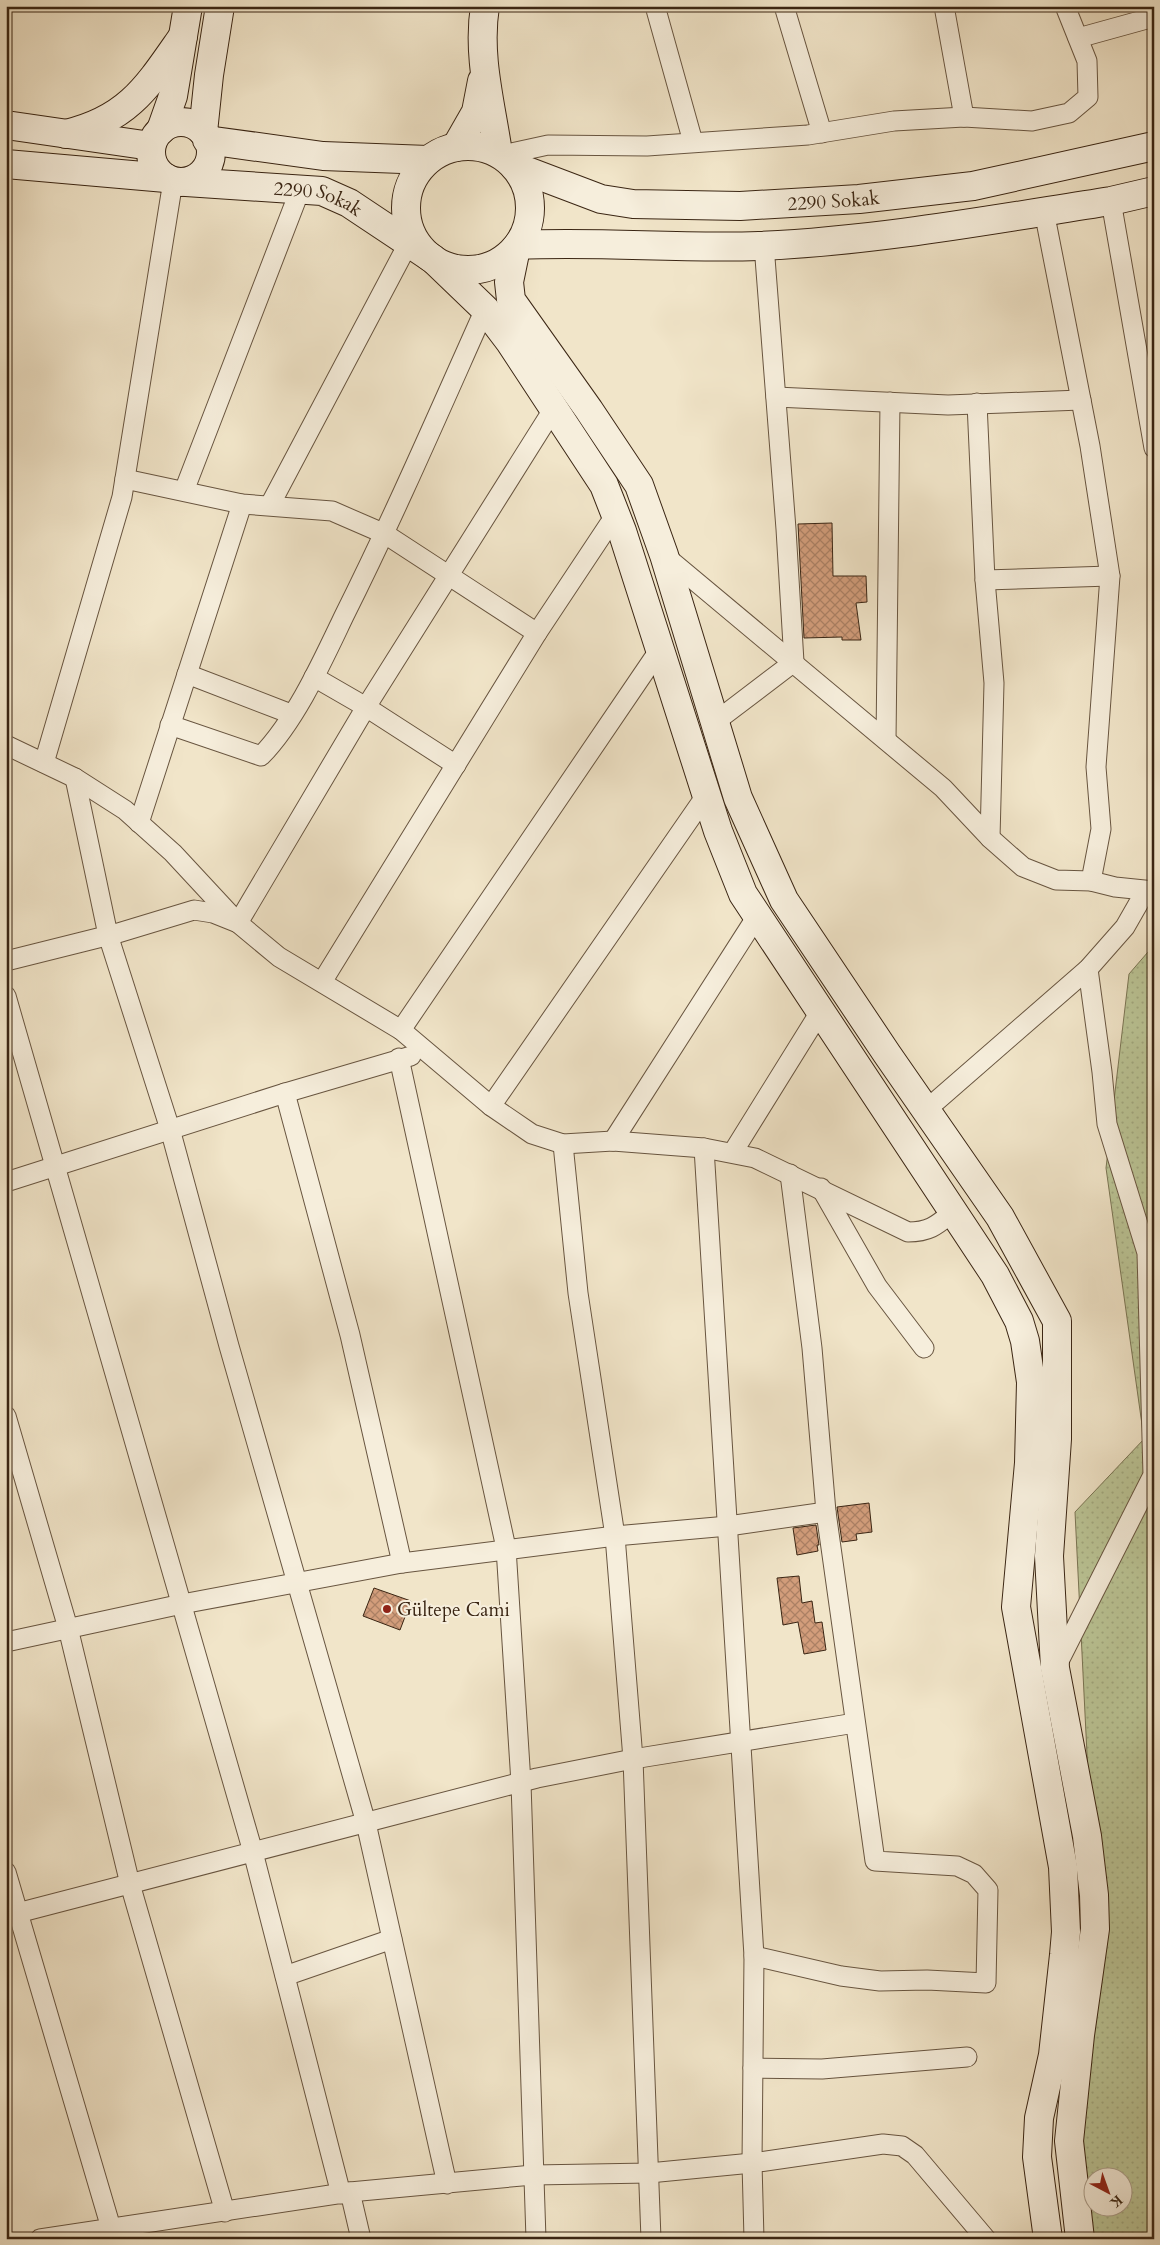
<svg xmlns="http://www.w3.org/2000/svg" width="1160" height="2245" font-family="Cardo,serif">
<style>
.park{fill:url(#park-dots);stroke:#7a7554;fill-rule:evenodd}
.building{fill:url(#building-cross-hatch);stroke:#3a2513}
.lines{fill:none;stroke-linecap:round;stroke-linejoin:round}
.street-casing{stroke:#685540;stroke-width:21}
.secondary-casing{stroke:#3a2513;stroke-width:30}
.street{stroke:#f6eedc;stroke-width:19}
.secondary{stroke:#f6eedc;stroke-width:28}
.poi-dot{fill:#8f2418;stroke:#f6eedc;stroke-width:2}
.labels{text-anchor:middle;stroke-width:4;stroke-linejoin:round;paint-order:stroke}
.street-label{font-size:19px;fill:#3a2513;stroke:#f6eedc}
.poi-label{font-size:19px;fill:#3a2513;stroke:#f6eedc;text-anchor:start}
</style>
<defs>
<pattern id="park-dots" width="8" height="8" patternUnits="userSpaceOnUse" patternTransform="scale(1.25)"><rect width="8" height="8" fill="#bbc596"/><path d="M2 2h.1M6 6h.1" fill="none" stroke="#a2a980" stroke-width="1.8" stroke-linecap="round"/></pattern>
<pattern id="building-cross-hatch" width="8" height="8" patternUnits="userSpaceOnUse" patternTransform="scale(1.25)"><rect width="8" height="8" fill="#d29d7b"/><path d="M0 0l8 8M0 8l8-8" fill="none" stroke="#ab8064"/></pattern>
</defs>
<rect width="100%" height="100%" fill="#f1e5c9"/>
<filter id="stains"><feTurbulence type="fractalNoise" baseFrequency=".004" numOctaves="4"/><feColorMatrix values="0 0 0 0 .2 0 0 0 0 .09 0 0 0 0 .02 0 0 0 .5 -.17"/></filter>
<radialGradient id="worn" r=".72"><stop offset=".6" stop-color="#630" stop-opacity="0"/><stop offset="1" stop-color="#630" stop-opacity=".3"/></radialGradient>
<!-- park -->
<path class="park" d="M1154 945V2239H1080L1076 2210 1094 1895 1075 1512 1144 1439 1106 1168 1129 974ZM1092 2178H1122V2208H1092Z"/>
<!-- building -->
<g class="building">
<polygon points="832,523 833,576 866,576 867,602 856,603 861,640 842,640 842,637 804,638 798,524"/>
<polygon points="869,1503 872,1532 856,1534 857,1540 842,1542 837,1507"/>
<polygon points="816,1525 819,1545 817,1545 818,1551 797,1555 793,1528"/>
<polygon points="799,1576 802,1603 812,1601 815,1623 822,1622 826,1650 804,1654 798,1622 783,1625 777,1578"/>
<polygon points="374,1588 411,1601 400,1630 363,1616"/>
</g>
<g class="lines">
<defs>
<g id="street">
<polyline points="655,6 693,142"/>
<polyline points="784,6 822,133"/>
<polyline points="944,6 964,117"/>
<polyline points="1078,38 1154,17"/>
<polyline points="502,155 548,145 647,146 808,135 894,121 964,117 1032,121 1069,113 1088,97 1087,61 1065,6"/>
<polyline points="1111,201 1154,448"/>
<polyline points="1044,211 1090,446 1110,576 1096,767 1101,829 1091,881"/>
<polyline points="764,245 786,529 794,662"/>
<polyline points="776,397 948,405 1081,400"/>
<polyline points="977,403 985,580 994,683 990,838"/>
<polyline points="125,479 242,504 332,511 385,534 537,633"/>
<polyline points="184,491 300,190"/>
<polyline points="270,505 408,244"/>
<polyline points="664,555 943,788 990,838 1023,867 1056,880 1091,881 1115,887 1154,891"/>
<polyline points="985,580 1110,576"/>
<polyline points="187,674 291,714"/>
<polyline points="314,677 366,707 456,765"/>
<polyline points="715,722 794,662"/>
<path d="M170 725 261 756C296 720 322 662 344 616 394 516 439 412 485 309"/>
<polyline points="886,740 890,402"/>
<path d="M6 745 75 778 125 810 173 853 238 923 279 957 401 1030 491 1106 532 1134 563 1144 613 1141 704 1148 755 1158 908 1232C930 1232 937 1225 953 1212"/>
<polyline points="44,763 122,497 173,181"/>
<polyline points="75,778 108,935 170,1129 229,1346 366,1823 447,2184"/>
<polyline points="139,823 242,504"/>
<polyline points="6,961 118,933 194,910 213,913 238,923 366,707 554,408"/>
<polyline points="322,982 537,633 616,514"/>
<polyline points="6,996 253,1852 341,2194"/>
<polyline points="401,1030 660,649"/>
<polyline points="399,1058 506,1548 521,1783 536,2239"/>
<polyline points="285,1093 350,1335 402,1563"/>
<polyline points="491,1106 707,794"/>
<polyline points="926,1110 1088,969 1125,927 1145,892"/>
<polyline points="613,1141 757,916"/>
<polyline points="563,1144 578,1293 615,1536 633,1759 651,2239"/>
<polyline points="704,1148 754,1956 752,2163 754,2239"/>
<polyline points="733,1152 820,1012"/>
<polyline points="6,1182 285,1093 411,1056"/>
<polyline points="821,1188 877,1286 924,1348"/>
<polyline points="6,1416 68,1628 130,1884 225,2212"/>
<polyline points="6,1642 182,1604 402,1563 615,1536 728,1526 826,1512"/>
<polyline points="1056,1667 1153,1475 1147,1253 1107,1124 1102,1072 1088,969"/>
<polyline points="6,1872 111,2228"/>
<polyline points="6,1916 537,1778 633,1759 855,1723"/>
<polyline points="754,1956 841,1976 880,1981 927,1980 986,1983 988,1890 974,1874 957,1866 875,1861 826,1512 812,1348 790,1174"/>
<polyline points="285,1976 392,1939"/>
<polyline points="753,2068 822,2069 967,2057"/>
<polyline points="350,2192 361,2239"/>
<polyline points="40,2239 350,2192 533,2175 649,2173 752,2163 883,2144 902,2146 915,2155 986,2239"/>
</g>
<g id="secondary">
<path d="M485 6C477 56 491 104 498 153"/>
<circle cx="181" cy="152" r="30"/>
<polyline points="6,125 151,146"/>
<polyline points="161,130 173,96 188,6"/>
<polyline points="203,132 209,75 220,6"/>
<path d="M66 134C129 119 148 86 183 36"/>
<polyline points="207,140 323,156 428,160"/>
<circle cx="468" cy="208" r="62"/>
<polyline points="456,147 476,112 482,81"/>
<polyline points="6,164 166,178"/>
<path id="s1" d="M514 166 601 199 633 204 740 206 859 199 973 186 1154 146"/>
<path id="s2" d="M186 182 322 191 349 203 433 259 485 309 510 342 604 485 622 531 718 831 743 894 995 1275 1019 1321 1025 1341 1031 1382 1029 1463 1016 1607 1063 1867 1066 1932 1064 1955 1053 2055 1039 2118 1037 2157 1048 2239"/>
<path d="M518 245C598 241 679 249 759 246 877 241 995 219 1111 201L1154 191"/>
<polyline points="516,248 509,282 511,300 589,410 639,485 664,555 738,798 784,900 887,1054 1000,1217 1057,1321 1057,1439 1049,1556 1055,1668 1087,1836 1094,1895 1095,1929 1080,2035 1069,2141 1080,2239"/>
</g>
</defs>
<!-- street casing -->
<use href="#street" class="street-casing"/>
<!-- secondary casing -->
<use href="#secondary" class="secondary-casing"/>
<!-- street -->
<use href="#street" class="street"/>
<!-- secondary -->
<use href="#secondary" class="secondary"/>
</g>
<!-- markers -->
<circle class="poi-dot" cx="387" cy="1609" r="5"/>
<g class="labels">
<!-- street labels -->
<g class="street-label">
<text dy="7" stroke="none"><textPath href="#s1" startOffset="326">2290 Sokak</textPath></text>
<text dy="7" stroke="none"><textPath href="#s2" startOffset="134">2290 Sokak</textPath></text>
</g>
<!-- poi labels -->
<g class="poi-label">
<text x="397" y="1616">Gültepe Cami</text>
</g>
</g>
<!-- margin -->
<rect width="1160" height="2245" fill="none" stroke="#f1e5c9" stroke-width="25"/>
<rect x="8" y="8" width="1145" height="2230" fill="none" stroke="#3a2513" stroke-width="2.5"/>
<rect x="12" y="12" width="1135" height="2220" fill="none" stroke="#3a2513"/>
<!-- north arrow -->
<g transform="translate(1108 2192) rotate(139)"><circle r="24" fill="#f6eedc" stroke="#ab9e8c"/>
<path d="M0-4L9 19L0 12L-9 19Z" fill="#8f2418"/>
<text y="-8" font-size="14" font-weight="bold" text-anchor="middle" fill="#3a2513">K</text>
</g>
<rect width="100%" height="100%" filter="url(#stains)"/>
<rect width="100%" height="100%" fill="url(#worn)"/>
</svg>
